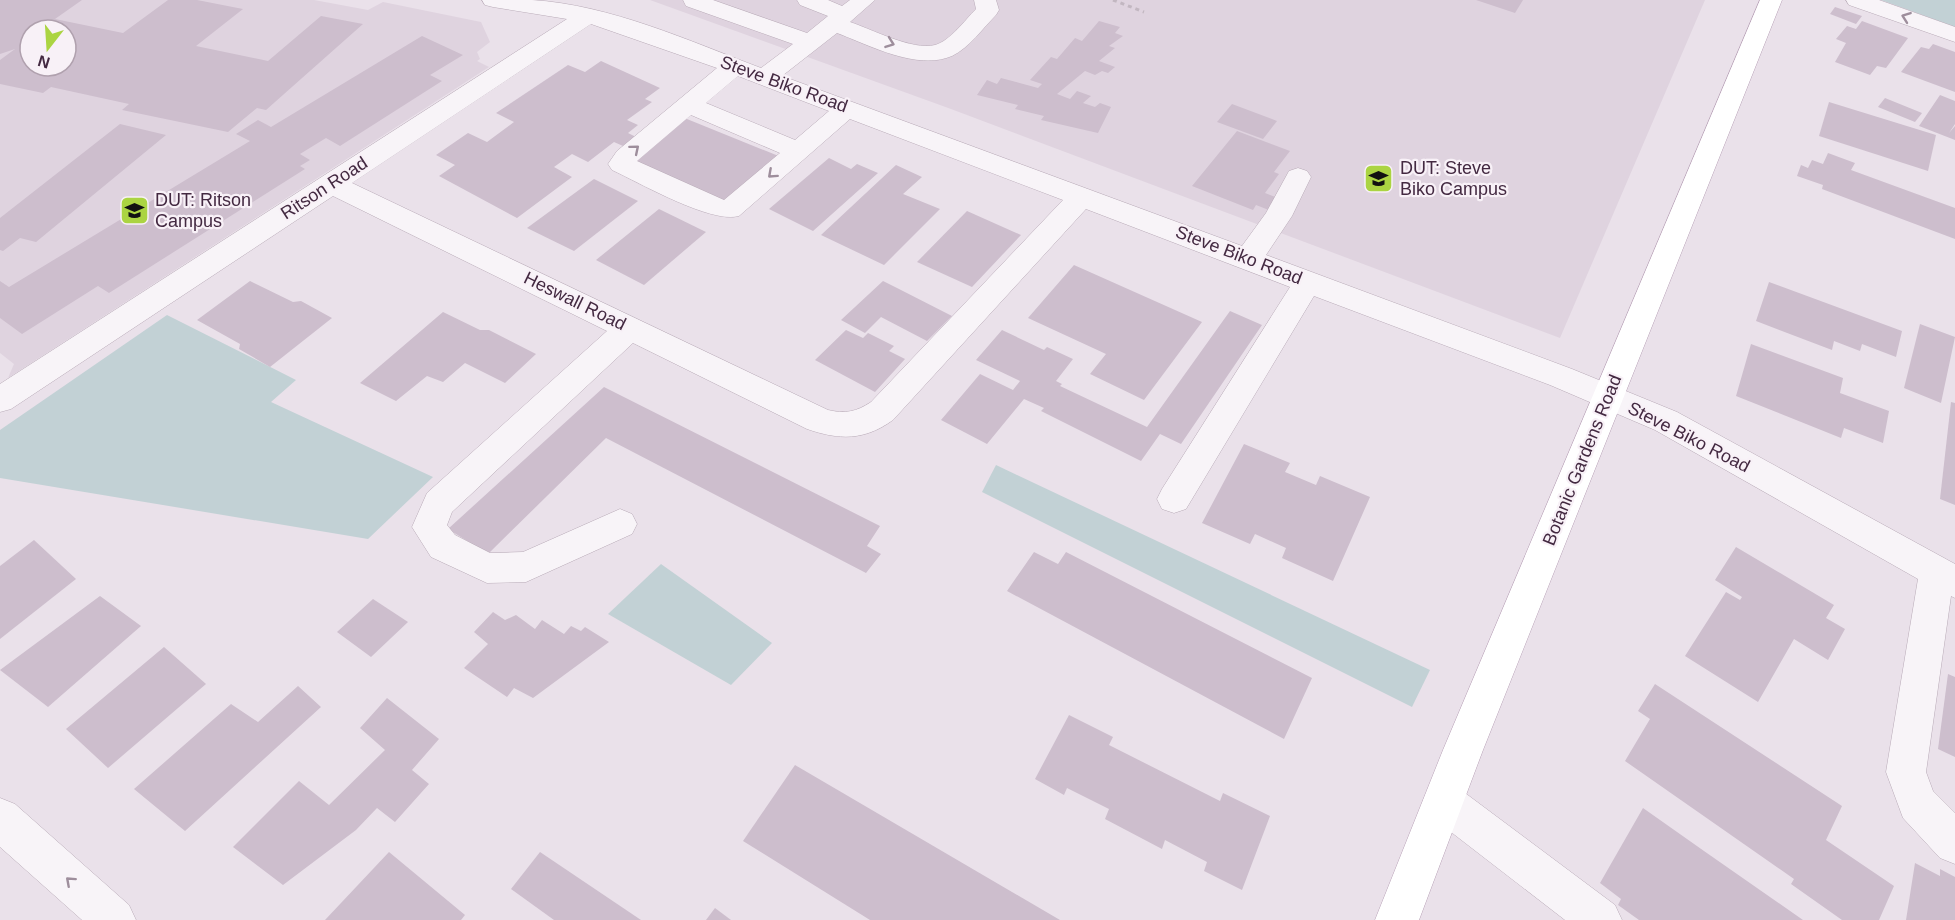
<svg xmlns="http://www.w3.org/2000/svg" width="1955" height="920" font-family="Arial,sans-serif">
<style>
.built{fill:#dfd3df;fill-rule:evenodd}
.green{fill:#c2d1d5}
.building{fill:#cdbecd;fill-rule:evenodd}
.lines{fill:none;stroke-linecap:round;stroke-linejoin:round}
.minor-casing{stroke:#b8aab7;stroke-width:1}
.major-casing{stroke:#b7a0b6;stroke-width:1}
.path{stroke:#c2b7c1;stroke-width:3;stroke-dasharray:4 4;stroke-linecap:butt}
.minor{fill:#f8f4f8;fill-rule:evenodd}
.major{fill:#fff;fill-rule:evenodd}
.oneway{stroke:#9e8e9c}
.labels{text-anchor:middle;stroke-width:4.5;stroke-linejoin:round;paint-order:stroke}
.street-label{font-size:18px;fill:#432941;stroke:#f8f1f7}
.poi-label{font-size:18px;fill:#432941;stroke:#f8f1f7;text-anchor:start}
</style>
<rect width="100%" height="100%" fill="#eae1ea"/>
<!-- built -->
<g class="built">
<path d="M0 0H314L368 10 383 2 481 22 490 42 477 52 480 59 477 61 489 67 8 378 14 364 0 353ZM30 30H66V66H30Z"/>
<polygon points="650,0 1705,0 1560,338 951,109"/>
</g>
<!-- green -->
<g class="green">
<polygon points="1881,0 1955,0 1955,27"/>
<polygon points="167,315 296,380 271,402 433,477 368,539 0,478 0,430"/>
<polygon points="996,465 1430,670 1412,707 982,492"/>
<polygon points="661,564 772,643 731,685 608,614"/>
</g>
<!-- building -->
<g class="building">
<path d="M0 0H82L55 19 123 33 168 0H197L243 9 196 46 268 61 321 16 363 24 266 110 257 108 228 132 122 110 129 104 51 87 43 93 0 84V60L15 49 0 54ZM30 30H66V66H30Z"/>
<polygon points="1476,0 1523,0 1515,13"/>
<polygon points="1835,7 1862,16 1856,24 1830,14"/>
<polygon points="1099,21 1120,27 1115,33 1123,36 1109,46 1115,48 1099,61 1115,67 1108,73 1102,71 1095,75 1085,71 1057,94 1070,99 1077,91 1091,96 1083,103 1095,107 1100,103 1111,107 1098,133 1041,120 1044,116 1015,109 1018,105 977,95 987,80 997,84 1001,78 1038,88 1042,84 1030,80 1051,57 1057,59 1075,38 1082,41"/>
<polygon points="1862,21 1908,38 1886,68 1877,66 1870,75 1835,62 1846,43 1836,39 1847,26 1856,29"/>
<polygon points="422,36 463,55 430,75 442,81 340,146 326,138 300,154 310,160 300,166 305,169 109,293 98,286 22,334 0,318 0,281 9,287 250,141 236,134 258,120 271,127"/>
<polygon points="1933,44 1955,52 1955,92 1901,72 1921,47 1929,49"/>
<polygon points="601,61 660,88 645,99 652,102 627,120 638,125 628,133 636,137 623,146 614,142 588,162 572,154 554,167 572,177 517,218 439,176 455,165 436,155 468,133 487,142 514,122 496,113 568,65 585,72"/>
<polygon points="1940,95 1955,101 1955,124 1949,133 1955,126 1955,140 1919,126"/>
<polygon points="1885,98 1922,113 1915,122 1878,107"/>
<polygon points="1829,102 1936,135 1928,171 1819,136"/>
<polygon points="1232,104 1277,121 1263,139 1217,122"/>
<polygon points="682,117 781,157 729,205 628,161"/>
<polygon points="120,124 166,135 36,242 20,238 3,251 0,250 0,218"/>
<polygon points="1237,131 1290,151 1274,172 1279,174 1265,193 1283,200 1274,212 1256,205 1253,210 1192,186"/>
<polygon points="1828,153 1855,163 1851,170 1955,208 1955,239 1822,189 1823,185 1797,176 1801,165 1808,168 1812,160 1823,164"/>
<polygon points="829,158 851,169 857,164 878,173 813,231 769,209"/>
<polygon points="896,165 922,177 903,194 940,209 884,265 821,235"/>
<polygon points="594,179 638,201 574,251 527,228"/>
<polygon points="659,209 706,232 644,285 596,260"/>
<polygon points="967,211 1021,235 972,287 917,262"/>
<polygon points="1074,265 1202,322 1144,400 1090,374 1106,354 1028,318"/>
<polygon points="250,281 293,302 301,301 332,318 270,367 239,349 240,344 197,320"/>
<polygon points="883,281 899,289 952,316 927,341 881,317 865,333 841,320"/>
<polygon points="1769,282 1902,331 1896,357 1862,344 1860,351 1834,341 1832,350 1756,321"/>
<polygon points="1230,311 1262,325 1181,444 1160,434 1141,461 1041,411 1044,408 1024,399 987,444 941,420 980,374 1013,390 1020,381 976,360 1002,330 1044,350 1047,347 1073,359 1056,381 1062,384 1060,386 1147,427"/>
<polygon points="443,312 480,330 489,330 536,354 505,383 465,363 443,382 427,376 396,401 360,383"/>
<polygon points="1920,324 1955,337 1941,403 1904,388"/>
<polygon points="846,330 863,338 868,333 894,346 889,351 905,359 875,392 815,360"/>
<polygon points="1751,344 1843,378 1840,393 1889,411 1883,443 1844,428 1841,438 1736,396"/>
<polygon points="604,387 880,526 867,546 881,554 866,573 606,438 488,554 448,529"/>
<polygon points="1951,402 1955,403 1955,505 1940,499"/>
<polygon points="1244,444 1290,463 1285,472 1316,485 1320,476 1370,497 1333,581 1282,558 1286,548 1255,534 1250,544 1202,523"/>
<polygon points="34,540 76,579 0,639 0,566"/>
<polygon points="1736,547 1834,605 1826,618 1845,629 1828,660 1794,639 1758,702 1685,656 1726,592 1740,600 1742,597 1715,580"/>
<polygon points="1034,552 1058,564 1066,552 1312,678 1284,739 1007,591"/>
<polygon points="100,596 141,626 48,707 0,670"/>
<polygon points="373,599 408,622 371,657 337,632"/>
<polygon points="493,612 505,620 516,615 535,629 542,620 564,634 571,626 581,631 585,627 609,642 533,698 514,688 507,697 464,668 488,644 474,632"/>
<polygon points="164,647 206,684 108,768 66,729"/>
<polygon points="1948,674 1955,677 1955,757 1938,749"/>
<polygon points="1655,684 1842,806 1826,840 1894,886 1879,920 1842,920 1791,884 1794,879 1625,761 1650,719 1638,711"/>
<polygon points="298,686 321,707 185,831 134,789 231,704 258,722"/>
<polygon points="387,698 439,739 412,770 429,784 395,822 377,808 356,830 283,885 233,847 299,781 329,805 385,750 360,728"/>
<polygon points="1069,715 1113,737 1109,745 1220,801 1223,793 1270,816 1242,890 1204,871 1207,862 1165,840 1162,849 1105,819 1109,809 1067,788 1064,795 1035,779"/>
<polygon points="795,765 1060,920 870,920 743,841"/>
<polygon points="1643,808 1704,851 1803,920 1639,920 1618,905 1621,899 1600,883"/>
<polygon points="389,852 465,915 461,920 325,920"/>
<polygon points="540,852 641,920 554,920 511,889"/>
<polygon points="1915,863 1940,876 1940,869 1955,877 1955,920 1906,920"/>
<polygon points="715,908 731,920 706,920"/>
</g>
<g class="lines">
<defs>
<g id="minor">
<path d="M482 0C498 0 516 0 532 0 611 5 689 41 761 68L793 44 686 6 683 0H713L807 33 828 16 800 5 797 0H828L842 6 850 0H875L850 22C871 29 913 51 935 45 950 41 965 20 976 9L974 0H996L999 10 996 15C983 28 969 48 952 56 917 71 869 45 837 33L782 76 1242 246 1266 213 1289 171 1298 168 1307 171 1311 177 1292 216 1266 255 1572 369 1677 412 1955 564V598L1951 596 1926 772 1933 791 1955 813V864L1940 858 1903 818 1886 772 1918 579 1655 430 1550 385 1314 296 1186 509 1174 513 1162 509 1157 499 1162 489 1290 287 1086 209 893 420C864 441 839 440 807 429L633 343 452 512 447 525 455 535 490 553 523 552 620 509 632 514 637 524 632 534 526 582 487 583 431 557 412 527 427 493 607 331 333 196 11 409 0 412V384L567 19 493 7 485 5ZM591 24 717 68 617 151 608 164 612 170C640 183 711 224 739 216L850 119 1063 200 871 402C856 412 845 414 828 410L352 183ZM738 76 829 111 795 140 706 103ZM691 115 780 153 724 200 637 161Z"/>
<polygon points="1846,0 1879,0 1955,27 1955,42 1849,5"/>
<polygon points="1443,781 1457,787 1615,905 1622,920 1565,920 1429,815 1423,801 1429,787"/>
<polygon points="0,798 15,804 129,905 136,920 82,920 0,847"/>
</g>
<polygon id="major" points="1760,0 1782,0 1483,750 1419,920 1375,920 1443,750"/>
</defs>
<!-- minor casing -->
<use href="#minor" class="minor-casing"/>
<!-- major casing -->
<use href="#major" class="major-casing"/>
<!-- path -->
<polyline class="path" points="1113,0 1144,12"/>
<!-- minor -->
<use href="#minor" class="minor"/>
<!-- major -->
<use href="#major" class="major"/>
</g>
<!-- one-way arrows -->
<defs><path id="oneway-chevron" d="M-2-3.5L2.5 0L-2 3.5" fill="none" stroke-width="1.6" stroke-linecap="round" stroke-linejoin="round" transform="scale(1.5)"/></defs>
<g class="oneway">
<use href="#oneway-chevron" transform="translate(1906 17) rotate(-160)"/>
<use href="#oneway-chevron" transform="translate(890 43) rotate(20)"/>
<use href="#oneway-chevron" transform="translate(635 149) rotate(-40)"/>
<use href="#oneway-chevron" transform="translate(772 174) rotate(138)"/>
<use href="#oneway-chevron" transform="translate(70 881) rotate(-138)"/>
</g>
<!-- icons -->
<defs>
<symbol id="university-square" viewBox="-11 -11 22 22"><rect x="-9" y="-9" width="18" height="18" rx="4" fill="#abd442" stroke="#f8f1f7"/><path d="M0-5L7-2L0 1L-7-2ZM-4 1L0 2.5L4 1V4Q0 6-4 4Z" fill="#111"/></symbol>
</defs>
<g fill-rule="evenodd">
<use href="#university-square" x="1362" y="162" width="33" height="33"/>
<use href="#university-square" x="118" y="194" width="33" height="33"/>
</g>
<g class="labels">
<!-- street labels -->
<g class="street-label">
<text transform="translate(784 84) rotate(20)" y="6">Steve Biko Road</text>
<text transform="translate(324 188) rotate(-33)" y="6">Ritson Road</text>
<text transform="translate(1239 255) rotate(21)" y="6">Steve Biko Road</text>
<text transform="translate(575 301) rotate(26)" y="6">Heswall Road</text>
<text transform="translate(1689 437) rotate(27)" y="6">Steve Biko Road</text>
<text transform="translate(1582 460) rotate(-68)" y="6">Botanic Gardens Road</text>
</g>
<!-- poi labels -->
<g class="poi-label">
<text x="1400" y="174">DUT: Steve<tspan x="1400" dy="21">Biko Campus</tspan></text>
<text x="155" y="206">DUT: Ritson<tspan x="155" dy="21">Campus</tspan></text>
</g>
</g>
<!-- north arrow -->
<g transform="translate(48 48) rotate(197)"><circle r="28" fill="#f8f1f7" stroke="#b0a1ae" stroke-width="1.5"/>
<path d="M0-4.5L10 22L0 15L-10 22Z" fill="#abd442"/>
<text y="-9" font-size="16" font-weight="bold" text-anchor="middle" fill="#432941">N</text>
</g>
</svg>
